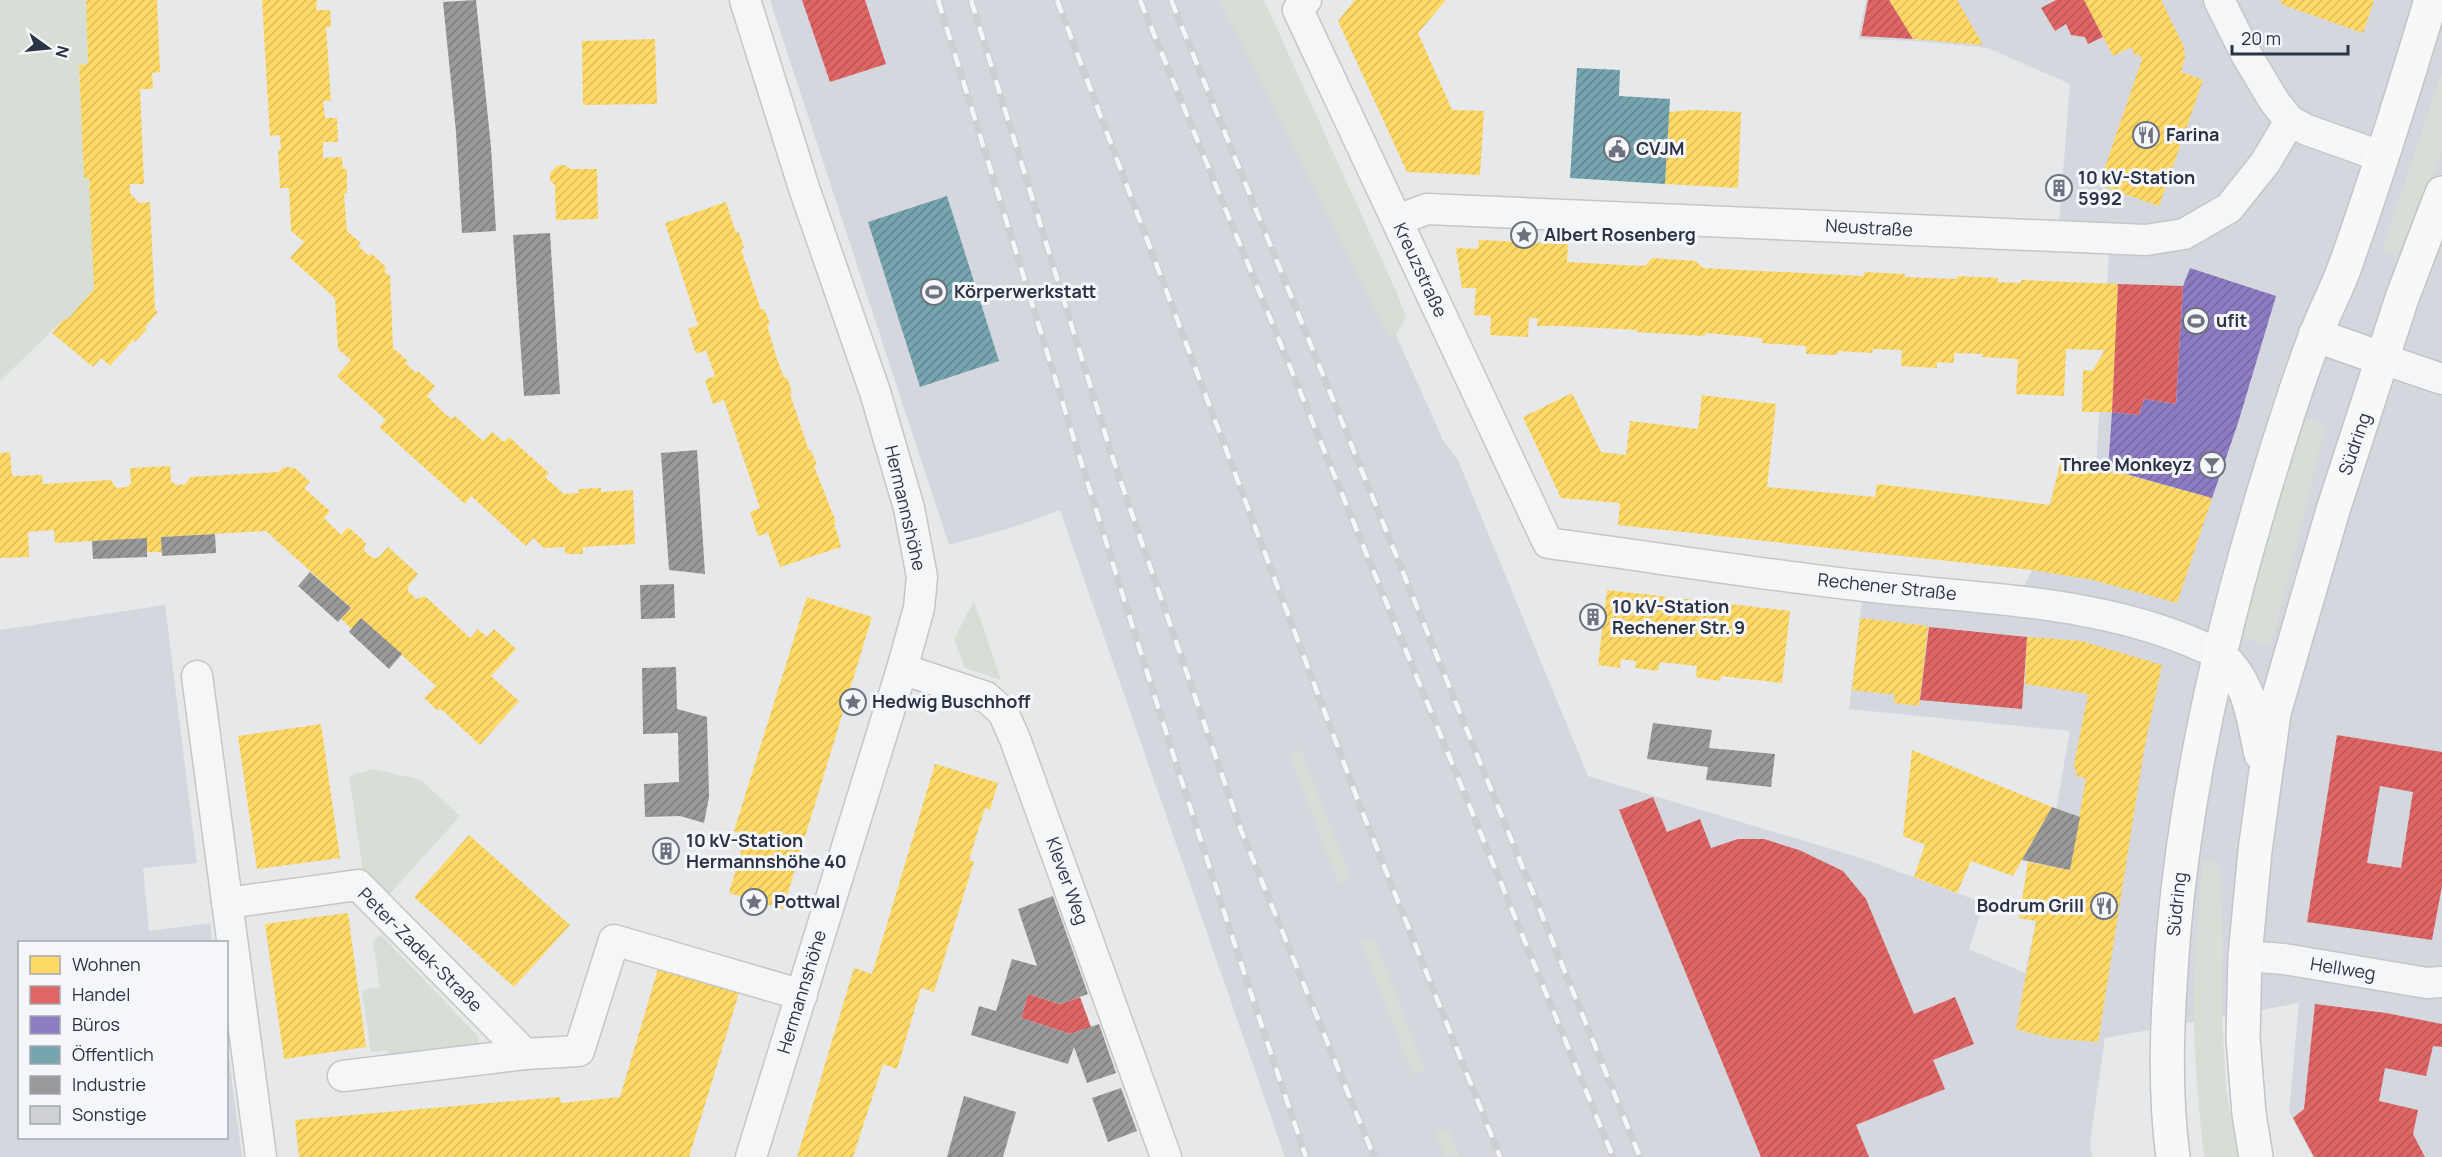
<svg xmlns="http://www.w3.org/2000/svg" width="2442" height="1157" font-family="Manrope,sans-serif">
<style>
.built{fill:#d4d7dd}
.green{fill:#d6ded6}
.homes{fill:url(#homes-hatch)}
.shops{fill:url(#shops-hatch);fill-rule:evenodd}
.offices{fill:url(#offices-hatch)}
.public{fill:url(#public-hatch)}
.industry{fill:url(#industry-hatch)}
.building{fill:url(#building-hatch)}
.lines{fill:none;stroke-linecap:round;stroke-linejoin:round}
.street-casing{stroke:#c4c6c8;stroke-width:33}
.primary-casing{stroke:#c2c5c8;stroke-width:36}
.street{stroke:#f5f6f7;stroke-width:30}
.primary{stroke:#f8f8f8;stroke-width:33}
.rail-casing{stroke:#cecfd2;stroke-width:7}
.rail{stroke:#f4f6f9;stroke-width:4.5;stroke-dasharray:14;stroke-linecap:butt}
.labels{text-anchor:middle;stroke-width:6;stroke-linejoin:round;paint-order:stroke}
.poi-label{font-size:18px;font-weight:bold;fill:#2b3445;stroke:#f4f6f9;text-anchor:start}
.street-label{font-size:18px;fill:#2b3445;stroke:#f4f6f9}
</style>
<defs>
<pattern id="homes-hatch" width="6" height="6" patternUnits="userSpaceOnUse" patternTransform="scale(1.5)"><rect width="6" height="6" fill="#ffd966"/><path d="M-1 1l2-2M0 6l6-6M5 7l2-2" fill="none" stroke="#dbbb5a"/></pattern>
<pattern id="shops-hatch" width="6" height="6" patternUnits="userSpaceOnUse" patternTransform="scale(1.5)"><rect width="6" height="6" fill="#e06666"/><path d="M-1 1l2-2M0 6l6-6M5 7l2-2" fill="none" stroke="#b65556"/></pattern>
<pattern id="offices-hatch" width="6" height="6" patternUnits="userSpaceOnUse" patternTransform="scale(1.5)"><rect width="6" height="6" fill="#8e7cc3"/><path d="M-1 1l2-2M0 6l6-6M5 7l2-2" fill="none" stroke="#7466a0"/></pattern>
<pattern id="public-hatch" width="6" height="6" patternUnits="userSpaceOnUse" patternTransform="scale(1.5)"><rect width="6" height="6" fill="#76a5af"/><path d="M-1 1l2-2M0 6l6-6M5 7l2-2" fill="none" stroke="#618790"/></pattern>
<pattern id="industry-hatch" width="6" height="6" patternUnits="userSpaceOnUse" patternTransform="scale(1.5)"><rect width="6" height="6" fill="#999"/><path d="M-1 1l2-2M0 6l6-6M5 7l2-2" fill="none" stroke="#7d7e7f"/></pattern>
<pattern id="building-hatch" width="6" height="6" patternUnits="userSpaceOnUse" patternTransform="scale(1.5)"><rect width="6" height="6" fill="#ced0d3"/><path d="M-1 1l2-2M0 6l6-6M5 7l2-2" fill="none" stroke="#b1b3b6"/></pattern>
</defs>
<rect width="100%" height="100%" fill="#e6e8ea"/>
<!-- built -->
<g class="built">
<polygon points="770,0 1220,0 1389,335 1396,335 1444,442 1458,460 1588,776 1861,858 1984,903 1969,949 2025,973 2036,921 2019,918 2028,862 2046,865 2070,731 1849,709 1860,618 1864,586 2016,601 2032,570 2062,457 2096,465 2110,239 2058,236 2070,84 1988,48 1916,41 1858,39 1866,0 2442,0 2442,1157 2313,1157 2289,1112 2299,1003 2105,1038 2090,1143 2092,1157 1285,1157 1060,510 1013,527 949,545"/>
<polygon points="165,605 197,863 143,868 149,931 210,923 212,942 20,942 20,1138 226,1138 227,1043 242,1157 0,1157 0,630"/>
</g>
<!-- green -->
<g class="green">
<polygon points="0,0 86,0 88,64 79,65 84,178 89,178 94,289 67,320 65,318 0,381"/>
<polygon points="1220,0 1264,0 1397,293 1406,317 1396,335 1389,336"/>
<polygon points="2442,72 2442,150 2398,254 2382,250"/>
<polygon points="2296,416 2326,424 2271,646 2242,637"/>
<polygon points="974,601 1001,680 965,668 954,639"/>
<polygon points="1301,750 1351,879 1339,884 1289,754"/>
<polygon points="373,769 421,780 460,816 387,897 363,871 349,776"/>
<path d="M2203 862 2219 863 2223 941 2222 1014 2226 1089 2238 1157H2204C2199 1112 2195 1068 2194 1023 2193 969 2198 915 2203 862Z"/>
<polygon points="381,935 479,1037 479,1042 475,1048 389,1056 388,1050 371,1052 362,990 380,987 373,943 374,939"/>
<polygon points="1374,937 1425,1070 1413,1075 1361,942"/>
<polygon points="1448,1128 1459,1157 1445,1157 1436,1133"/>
</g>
<!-- homes -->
<g class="homes">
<polygon points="86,0 157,0 160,72 152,73 153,89 140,89 144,184 130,184 130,193 139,203 150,202 155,310 158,312 145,327 147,329 135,342 133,340 110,366 101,358 93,367 52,333 65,318 67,320 94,289 89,178 84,178 79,65 88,64"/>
<polygon points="262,0 317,0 316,10 330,10 331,27 326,27 331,101 323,101 325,118 337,118 338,142 323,142 323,158 342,157 343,169 347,169 347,193 344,194 347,231 361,243 358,246 369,256 371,253 387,268 384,272 390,276 393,348 408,361 405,363 416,373 418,371 435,386 427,396 445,414 452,419 455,416 483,441 492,432 504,442 509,437 549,473 545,477 564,494 579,493 578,489 601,488 601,492 633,490 635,544 583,547 583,554 565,554 565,547 544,548 533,538 526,546 471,496 465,504 379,427 386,420 337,376 351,360 338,349 335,298 290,258 304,242 291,231 289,188 280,188 278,150 281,150 280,135 270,136"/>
<polygon points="1355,0 1446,0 1418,33 1452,110 1484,111 1480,175 1407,172 1338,21"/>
<polygon points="1889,0 1957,0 1983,45 1913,39"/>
<polygon points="2084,0 2161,0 2184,47 2185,57 2181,72 2203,80 2159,206 2099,185 2142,59 2139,54 2135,56 2131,47 2113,56"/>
<polygon points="2280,0 2374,0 2363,33 2283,5"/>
<polygon points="655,39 657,104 583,105 582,41"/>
<polygon points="1694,110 1741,112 1738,188 1665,184 1669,112"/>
<polygon points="565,165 570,169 597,169 598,219 556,220 555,185 550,181 550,173 557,166"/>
<polygon points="726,202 736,233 739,232 744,248 741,249 751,279 761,310 764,309 770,323 767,325 776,356 784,378 787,377 790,386 792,393 790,394 809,451 811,450 817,465 814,466 836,522 834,523 841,547 780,567 768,533 758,536 750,512 760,508 724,400 713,404 705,380 715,376 706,350 696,354 688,329 698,325 665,223"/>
<polygon points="1479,240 1568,244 1567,262 1642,266 1646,265 1652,258 1696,261 1703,268 1841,275 1864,276 1864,272 1905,274 1905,277 1957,279 1957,276 1998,278 1997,282 2021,283 2021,280 2118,284 2112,412 2082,412 2083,370 2092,371 2105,350 2066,349 2064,396 2016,394 2018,359 1982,357 1983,354 1954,353 1954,363 1937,362 1937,368 1901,366 1902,350 1872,349 1873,353 1838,351 1837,355 1806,354 1806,346 1762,343 1762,338 1705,333 1705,336 1636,332 1637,330 1563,326 1537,326 1538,318 1529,318 1528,337 1490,335 1491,316 1474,315 1476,288 1462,288 1456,248 1478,249"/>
<polygon points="1572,393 1601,452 1626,455 1630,421 1698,429 1702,395 1776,404 1767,487 1875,497 1877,484 2050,505 2062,457 2212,498 2177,603 2093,580 2032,570 1618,525 1620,503 1561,498 1523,417"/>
<polygon points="10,452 12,476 42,475 43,484 111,480 116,488 127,487 131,483 130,468 170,466 171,481 176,485 186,484 190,477 279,472 284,467 295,468 310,482 304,488 330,511 324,518 341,535 348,527 366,543 364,551 373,558 378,558 388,547 418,574 408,586 408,591 416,599 425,596 470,638 478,629 487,637 494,629 516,649 491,676 519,701 480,745 440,708 438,711 424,698 436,686 361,618 352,629 341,619 351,608 266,531 161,537 162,552 147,552 147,538 55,543 54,530 28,532 29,557 0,558 0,453"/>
<polygon points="1607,590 1790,611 1782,683 1721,676 1720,681 1696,677 1697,666 1660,662 1658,671 1635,668 1636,661 1621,659 1620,668 1598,665"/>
<polygon points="807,597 872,617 783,909 729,893 746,835 734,831"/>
<polygon points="1590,607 1598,608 1596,627 1587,625"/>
<polygon points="1860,618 1928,626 1919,706 1894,703 1895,695 1852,690"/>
<polygon points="2027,637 2081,641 2162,665 2144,750 2098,1042 2050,1038 2016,1029 2036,921 2019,918 2028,862 2070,870 2086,778 2077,776 2074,765 2088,694 2025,684"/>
<polygon points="321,724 340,858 257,869 238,736"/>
<polygon points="1912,750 2052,807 2013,876 1971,861 1957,893 1914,877 1925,845 1903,836"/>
<polygon points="935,764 998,783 990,810 985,808 969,860 974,861 934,992 921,988 897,1069 883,1064 853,1157 797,1157 854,968 872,974"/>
<polygon points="469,835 570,925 514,987 414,897"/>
<polygon points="677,842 677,858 656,859 655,843"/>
<polygon points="348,913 366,1047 284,1059 265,924"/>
<polygon points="658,969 739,993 689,1157 299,1157 295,1120 560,1097 561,1103 620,1097"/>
</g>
<!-- shops -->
<g class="shops">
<polygon points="802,0 865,0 886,64 830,82"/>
<polygon points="1868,0 1889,0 1913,39 1861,36"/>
<polygon points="2056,0 2084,0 2103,37 2088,44 2085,37 2071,35 2066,24 2055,31 2041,8"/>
<polygon points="2118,284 2183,286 2176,404 2144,399 2139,415 2112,412"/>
<polygon points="1929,627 2027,637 2022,709 1920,700"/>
<path d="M2337 735 2442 752V886L2432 940 2307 922ZM2380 786 2413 792 2401 868 2367 863Z"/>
<polygon points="1653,797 1667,832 1700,819 1711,848 1738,839 1764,839 1799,850 1843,871 1866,899 1914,1014 1955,997 1974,1044 1933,1060 1945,1089 1856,1125 1869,1157 1761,1157 1619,810"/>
<polygon points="1028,994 1060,1004 1080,997 1091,1027 1070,1034 1021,1018"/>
<polygon points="2315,1004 2386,1013 2442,1024 2442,1047 2433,1046 2426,1076 2385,1068 2379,1101 2418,1110 2413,1134 2425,1157 2314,1157 2293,1118 2304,1109"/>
</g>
<!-- offices -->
<polygon class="offices" points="2190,268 2276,296 2238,423 2212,498 2108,469 2112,412 2139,415 2144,399 2176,404 2183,286"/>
<!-- public -->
<g class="public">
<polygon points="1577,68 1620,70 1619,96 1670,99 1665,184 1570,178"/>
<polygon points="947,196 999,361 920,387 868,222"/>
</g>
<!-- industry -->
<g class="industry">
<polygon points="476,0 491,147 496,231 462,233 456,132 443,2"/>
<polygon points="550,233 560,394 524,396 513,235"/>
<polygon points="697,450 705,574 669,570 661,453"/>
<polygon points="215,534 216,553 162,556 161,537"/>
<polygon points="147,538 147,557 93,559 92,541"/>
<polygon points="310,572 351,608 338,622 298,586"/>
<polygon points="674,584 675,618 641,619 640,585"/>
<polygon points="361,618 402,654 389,669 349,632"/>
<polygon points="676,667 677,709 707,717 709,797 704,823 680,816 645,817 644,784 679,782 678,733 643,734 642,668"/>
<polygon points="1653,723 1712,730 1709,748 1775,754 1771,787 1706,780 1708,767 1647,759"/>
<polygon points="2052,807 2080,817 2070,870 2022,860"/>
<polygon points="1053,896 1088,994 1060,1004 1028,994 1021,1018 1070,1034 1099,1024 1116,1073 1087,1083 1074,1047 1068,1064 971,1035 979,1006 996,1011 1012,959 1037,966 1018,909"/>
<polygon points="1121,1088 1137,1131 1108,1142 1092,1098"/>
<polygon points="964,1096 1016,1112 1003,1157 947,1157"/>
</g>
<!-- building -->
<polygon class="building" points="2056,182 2063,182 2061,195 2056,194"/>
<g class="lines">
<defs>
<g id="street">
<polyline points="745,0 804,188 875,392 909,508 922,577 919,608 902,669 751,1157"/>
<path d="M1306 0 1298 10 1548 543C1653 557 1758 574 1864 586 1983 600 2111 599 2220 655"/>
<polyline points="2219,0 2246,54 2274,101 2290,121 2307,130 2383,157"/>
<polyline points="1398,220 1427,209 2146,240 2184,234 2229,208 2265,163 2290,121"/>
<polyline points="2383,359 2442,379"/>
<polyline points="902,669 986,697 1003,712 1015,739 1166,1157"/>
<polyline points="197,676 261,1157"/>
<polyline points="227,903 358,885 525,1054 579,1051 614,940 802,995"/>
<polyline points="2245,956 2284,959 2427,983 2442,982"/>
<polyline points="343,1076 525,1054"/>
</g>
<g id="primary">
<polyline points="2315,335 2383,359"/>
<path d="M2220 655C2251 684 2252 714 2261 754"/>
<path d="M2173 1157C2163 1082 2168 1004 2174 929 2190 752 2235 577 2290 408 2298 384 2306 359 2316 335 2324 312 2336 291 2344 269 2376 180 2404 90 2431 0"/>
<polyline points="2256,1157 2249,1114 2243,1038 2245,956 2255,851 2274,713 2333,510 2402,298 2442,193"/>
</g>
</defs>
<!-- street casing -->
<use href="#street" class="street-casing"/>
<!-- primary casing -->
<use href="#primary" class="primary-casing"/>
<!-- street -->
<use href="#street" class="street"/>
<!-- primary -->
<use href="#primary" class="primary"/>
<defs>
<g id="rail">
<path d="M938 0C1058 386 1175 774 1306 1157"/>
<polyline points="971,0 1112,456 1241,830 1374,1157"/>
<polyline points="1057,0 1360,806 1500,1157"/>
<polyline points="1140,0 1613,1157"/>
<polyline points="1171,0 1640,1157"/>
</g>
</defs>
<!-- rail casing -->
<use href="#rail" class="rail-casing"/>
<!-- rail -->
<use href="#rail" class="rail"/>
</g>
<!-- icons -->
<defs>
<symbol id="restaurant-ring" viewBox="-11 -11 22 22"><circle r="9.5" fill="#f4f6f9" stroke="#6c737f" stroke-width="1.5"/><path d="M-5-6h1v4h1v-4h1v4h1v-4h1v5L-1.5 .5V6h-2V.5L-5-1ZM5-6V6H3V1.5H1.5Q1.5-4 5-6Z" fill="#6c737f"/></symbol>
<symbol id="civic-ring" viewBox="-11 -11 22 22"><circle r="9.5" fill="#f4f6f9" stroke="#6c737f" stroke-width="1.5"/><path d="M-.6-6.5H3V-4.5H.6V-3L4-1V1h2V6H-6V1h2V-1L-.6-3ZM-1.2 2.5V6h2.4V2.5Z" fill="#6c737f"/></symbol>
<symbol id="building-ring" viewBox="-11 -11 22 22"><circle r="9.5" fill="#f4f6f9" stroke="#6c737f" stroke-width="1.5"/><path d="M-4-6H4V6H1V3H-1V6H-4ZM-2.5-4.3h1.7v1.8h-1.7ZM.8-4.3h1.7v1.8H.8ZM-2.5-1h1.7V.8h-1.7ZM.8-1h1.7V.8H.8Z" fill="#6c737f"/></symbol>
<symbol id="sight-ring" viewBox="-11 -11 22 22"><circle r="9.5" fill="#f4f6f9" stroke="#6c737f" stroke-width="1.5"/><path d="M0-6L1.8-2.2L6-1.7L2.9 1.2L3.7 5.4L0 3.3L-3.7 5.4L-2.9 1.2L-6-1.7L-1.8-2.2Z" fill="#6c737f"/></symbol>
<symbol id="stadium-ring" viewBox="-11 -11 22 22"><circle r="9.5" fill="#f4f6f9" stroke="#6c737f" stroke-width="1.5"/><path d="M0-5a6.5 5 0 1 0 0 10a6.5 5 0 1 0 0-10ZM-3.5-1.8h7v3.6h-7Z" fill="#6c737f"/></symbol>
<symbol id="bar-ring" viewBox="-11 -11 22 22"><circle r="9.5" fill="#f4f6f9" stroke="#6c737f" stroke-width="1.5"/><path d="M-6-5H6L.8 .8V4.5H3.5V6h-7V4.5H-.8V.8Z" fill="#6c737f"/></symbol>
</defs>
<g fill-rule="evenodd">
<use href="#restaurant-ring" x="2131" y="120" width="30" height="30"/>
<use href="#civic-ring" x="1602" y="134" width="30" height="30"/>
<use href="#building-ring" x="2044" y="173" width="30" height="30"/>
<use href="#sight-ring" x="1509" y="220" width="30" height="30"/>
<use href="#stadium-ring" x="919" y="277" width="30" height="30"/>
<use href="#stadium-ring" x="2181" y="306" width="30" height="30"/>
<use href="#bar-ring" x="2197" y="450" width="30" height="30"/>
<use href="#building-ring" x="1578" y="602" width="30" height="30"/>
<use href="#sight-ring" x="838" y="687" width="30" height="30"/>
<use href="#building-ring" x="651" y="836" width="30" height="30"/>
<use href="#sight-ring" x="739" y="887" width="30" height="30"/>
<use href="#restaurant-ring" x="2089" y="891" width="30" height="30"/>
</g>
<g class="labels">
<!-- poi labels -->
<g class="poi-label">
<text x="2166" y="141">Farina</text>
<text x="1636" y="155">CVJM</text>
<text x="2078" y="184">10 kV-Station<tspan x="2078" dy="21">5992</tspan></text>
<text x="1544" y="241">Albert Rosenberg</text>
<text x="954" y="298">Körperwerkstatt</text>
<text x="2216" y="327">ufit</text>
<text x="2192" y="471" text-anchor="end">Three Monkeyz</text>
<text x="1612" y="613">10 kV-Station<tspan x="1612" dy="21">Rechener Str. 9</tspan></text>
<text x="872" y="708">Hedwig Buschhoff</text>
<text x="686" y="847">10 kV-Station<tspan x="686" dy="21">Hermannshöhe 40</tspan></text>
<text x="774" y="908">Pottwal</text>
<text x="2084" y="912" text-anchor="end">Bodrum Grill</text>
</g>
<!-- street labels -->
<g class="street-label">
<text transform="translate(1869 228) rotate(3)" y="6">Neustraße</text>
<text transform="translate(1420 270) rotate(65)" y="6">Kreuzstraße</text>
<text transform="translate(2355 444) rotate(-71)" y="6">Südring</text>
<text transform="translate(905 508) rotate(77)" y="6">Hermannshöhe</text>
<text transform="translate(1887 587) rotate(6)" y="6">Rechener Straße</text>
<text transform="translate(1067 881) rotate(70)" y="6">Klever Weg</text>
<text transform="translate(2177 904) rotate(-84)" y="6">Südring</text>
<text transform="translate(420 950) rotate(45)" y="6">Peter-Zadek-Straße</text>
<text transform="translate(2343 969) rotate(9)" y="6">Hellweg</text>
<text transform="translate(802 992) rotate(-73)" y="6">Hermannshöhe</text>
</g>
</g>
<!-- legend -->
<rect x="18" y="941" width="210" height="198" fill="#f4f6f9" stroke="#a4a8b1" stroke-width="1.5"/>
<rect x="30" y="956" width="30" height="18" fill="#ffd966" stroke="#a4a8b1" stroke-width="1.5"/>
<text x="72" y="971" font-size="18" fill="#2b3445">Wohnen</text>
<rect x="30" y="986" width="30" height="18" fill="#e06666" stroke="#a4a8b1" stroke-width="1.5"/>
<text x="72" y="1001" font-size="18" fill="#2b3445">Handel</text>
<rect x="30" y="1016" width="30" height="18" fill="#8e7cc3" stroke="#a4a8b1" stroke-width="1.5"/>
<text x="72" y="1031" font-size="18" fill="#2b3445">Büros</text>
<rect x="30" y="1046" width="30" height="18" fill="#76a5af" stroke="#a4a8b1" stroke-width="1.5"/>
<text x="72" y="1061" font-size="18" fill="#2b3445">Öffentlich</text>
<rect x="30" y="1076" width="30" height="18" fill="#999999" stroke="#a4a8b1" stroke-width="1.5"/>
<text x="72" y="1091" font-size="18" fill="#2b3445">Industrie</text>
<rect x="30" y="1106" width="30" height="18" fill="#ced0d3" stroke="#a4a8b1" stroke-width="1.5"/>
<text x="72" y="1121" font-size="18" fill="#2b3445">Sonstige</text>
<!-- north arrow -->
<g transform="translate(48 48) rotate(105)" stroke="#f4f6f9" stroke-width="4.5" paint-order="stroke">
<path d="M0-4.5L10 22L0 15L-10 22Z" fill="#2b3445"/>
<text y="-9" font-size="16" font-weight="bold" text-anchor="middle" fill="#2b3445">N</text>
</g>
<!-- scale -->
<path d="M2232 45v9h116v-9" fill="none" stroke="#2b3445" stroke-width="3"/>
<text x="2241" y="45" font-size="18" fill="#2b3445" stroke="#f4f6f9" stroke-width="4.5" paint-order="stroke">20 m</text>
</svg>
